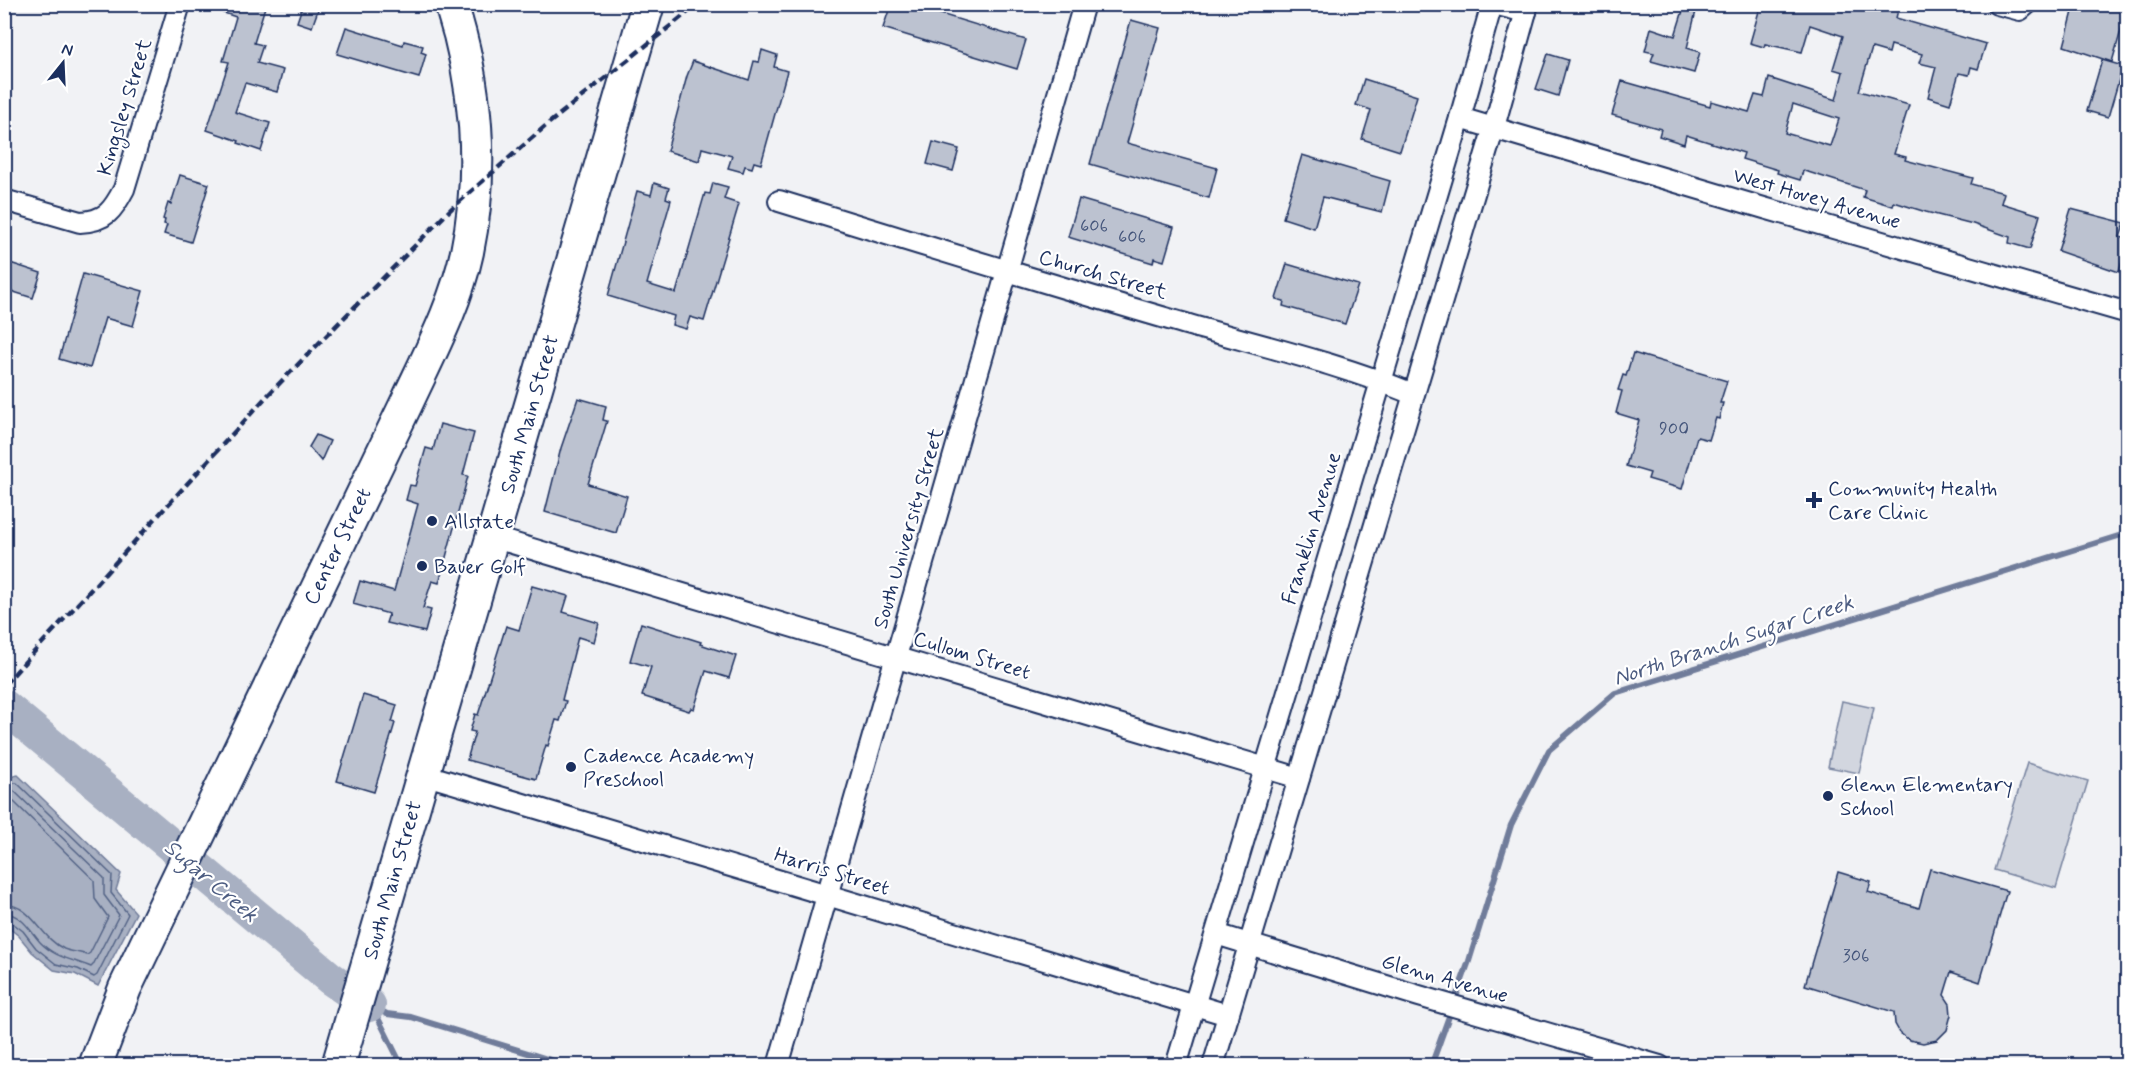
<svg xmlns="http://www.w3.org/2000/svg" width="2132" height="1070" font-family="Mynerve,sans-serif">
<style>
.green{fill:#d2d6df;stroke:#76829e;stroke-width:1.5}
.water{fill:#a8b0c2;stroke:#707c9a;stroke-width:1.5}
.lines{fill:none;stroke-linecap:round;stroke-linejoin:round}
.shore{stroke:#536386;stroke-width:1.5}
.stream{stroke:#707c9a;stroke-width:6}
.river{stroke:#a8b0c2;stroke-width:34}
.building{fill:#bcc2d0;stroke:#1b2f5e;stroke-width:1.5;fill-rule:evenodd}
.street-casing{stroke:#1b2f5e;stroke-width:24}
.primary-casing{stroke:#1b2f5e;stroke-width:36}
.street{stroke:#fff;stroke-width:20}
.primary{stroke:#fff;stroke-width:32}
.rail{stroke:#1b2f5e;stroke-width:4.5;stroke-dasharray:9 4.5;stroke-linecap:butt}
.poi-dot{fill:#1b2f5e;stroke:#fff;stroke-width:2}
.labels{text-anchor:middle;stroke-width:4.5;stroke-linejoin:round;paint-order:stroke}
.number-label{font-size:18px;fill:#43547a}
.street-label{font-size:21px;fill:#1b2f5e;stroke:#fff}
.poi-label{font-size:21px;fill:#1b2f5e;stroke:#fff;text-anchor:start}
.water-label{font-size:22px;font-style:italic;fill:#4c5c81;stroke:#fff}
</style>
<rect width="100%" height="100%" fill="#f1f2f5"/>
<filter id="ink" filterUnits="userSpaceOnUse"><feTurbulence type="fractalNoise" baseFrequency=".0167" numOctaves="2"/><feDisplacementMap in="SourceGraphic" scale="12" xChannelSelector="R" yChannelSelector="G"/><feConvolveMatrix kernelMatrix="1 2 1 2 8 2 1 2 1" color-interpolation-filters="sRGB"/></filter>
<g filter="url(#ink)">
<!-- green -->
<g class="green">
<polygon points="1842,701 1874,708 1859,773 1828,767"/>
<polygon points="2027,763 2088,781 2056,888 1994,870"/>
</g>
<!-- water -->
<polygon class="water" points="18,775 121,874 116,890 136,913 98,986 75,974 54,970 32,952 19,936 5,925 5,778"/>
<g class="lines">
<!-- shore -->
<g class="shore">
<polyline points="4,783 17,783 112,875 111,893 128,914 97,975 94,977 78,969 56,964 36,948 23,931 10,921 4,921"/>
<path d="M4 791H14L104 878V895L119 915 93 965 91 967C72 959 55 958 40 942 30 931 22 914 4 913"/>
<path d="M4 800H12L94 880 95 899 108 917 90 953 87 955C80 952 71 952 64 949 40 938 33 905 4 904"/>
</g>
<!-- stream -->
<g class="stream">
<polyline points="369,1005 387,1014 411,1017 570,1066"/>
<polyline points="369,1006 378,1018 402,1066"/>
<polyline points="1431,1066 1469,961 1511,825 1549,750 1615,693 2128,533"/>
</g>
<!-- river -->
<polyline class="river" points="4,706 330,978 369,1005"/>
</g>
<!-- building -->
<g class="building">
<polygon points="210,4 257,4 265,7 254,43 263,45 257,63 283,70 277,92 245,83 235,112 270,123 261,151 238,143 239,141 207,130 229,62 223,61 236,17 209,8"/>
<polygon points="303,4 319,7 312,27 297,22"/>
<polygon points="891,4 908,4 1026,40 1017,69 883,28"/>
<polygon points="1685,4 1697,7 1687,48 1700,52 1694,73 1651,61 1654,53 1645,51 1651,28 1675,36"/>
<path d="M1761 4H1878L1898 10 1896 18 1986 44 1978 69 1971 67 1969 75 1959 73 1950 104 1928 97 1936 67 1919 63 1922 54 1891 45 1889 53 1872 48 1859 91 1909 105 1894 154 1906 157 1905 160 1973 178 1971 184 2004 193 2001 203 2040 215 2030 249 2009 243 2010 237 1973 224 1926 212 1894 202 1893 206 1863 197 1865 190 1808 172 1803 171 1800 180 1777 173 1778 170 1742 159 1744 153 1686 135 1684 144 1659 136 1661 129 1612 115 1622 81 1710 106 1711 101 1749 112 1755 95 1764 97 1769 78 1836 100 1843 72 1833 69 1843 36 1810 25 1802 52 1765 44 1764 47 1750 43ZM1793 104 1839 119 1830 146 1785 133Z"/>
<polygon points="2075,4 2127,4 2127,28 2122,27 2112,62 2064,46"/>
<polygon points="1131,20 1160,28 1127,143 1217,168 1209,198 1090,164"/>
<polygon points="346,27 403,45 404,41 423,46 421,52 426,54 419,78 337,54"/>
<polygon points="762,50 777,55 774,67 787,71 761,164 754,162 752,168 745,166 743,172 728,168 732,156 702,148 699,161 667,151 687,76 693,61 749,80 754,61 759,62"/>
<polygon points="1548,54 1568,60 1558,96 1536,89"/>
<polygon points="2102,60 2123,66 2108,117 2087,111"/>
<polygon points="1364,79 1417,96 1400,151 1362,139 1371,110 1356,105"/>
<polygon points="933,142 959,149 953,171 927,164"/>
<polygon points="1302,155 1390,181 1382,212 1323,197 1314,228 1283,218"/>
<polygon points="180,175 209,184 191,242 164,234 167,225 164,224 165,220 163,219 168,203 171,204"/>
<polygon points="654,183 669,188 666,198 671,200 647,284 676,293 705,193 710,194 713,183 728,187 724,199 739,204 704,321 690,317 686,329 672,325 674,316 608,296 637,191 651,195"/>
<polygon points="1079,199 1174,227 1164,261 1154,258 1153,263 1068,237"/>
<polygon points="2071,209 2125,223 2120,237 2127,239 2127,243 2119,272 2058,251"/>
<polygon points="4,261 41,273 33,298 4,289"/>
<polygon points="1287,264 1358,285 1345,324 1283,306 1284,301 1276,299"/>
<polygon points="83,274 143,291 133,326 105,318 90,368 59,359"/>
<polygon points="1633,353 1727,381 1720,403 1723,403 1719,419 1716,418 1709,440 1697,437 1682,489 1648,479 1650,473 1626,466 1639,420 1616,413 1622,391 1618,390 1623,375 1626,376"/>
<polygon points="578,398 606,406 603,420 607,421 588,484 627,496 616,533 545,512 561,448"/>
<polygon points="440,424 474,433 463,475 468,476 439,583 432,581 423,608 431,610 425,632 386,623 389,614 353,604 360,581 394,591 418,504 406,500 410,485 415,486 426,448 433,450"/>
<polygon points="316,435 330,441 321,461 309,447"/>
<polygon points="532,586 568,596 563,612 599,623 594,642 578,637 562,700 566,701 560,721 556,720 548,746 546,745 536,779 467,760 475,732 470,731 475,714 478,715 506,626 519,630"/>
<polygon points="641,623 701,642 700,644 736,656 729,678 706,671 694,709 691,708 689,711 642,696 651,667 630,661"/>
<polygon points="363,695 397,705 392,722 395,723 374,792 337,781"/>
<polygon points="1930,869 2007,891 1980,982 1951,972 1944,995 1950,1004 1951,1015 1947,1030 1937,1040 1923,1043 1909,1040 1900,1033 1895,1024 1894,1012 1805,985 1838,872 1871,882 1868,892 1919,908"/>
</g>
<g class="lines">
<defs>
<g id="street">
<polyline points="1494,4 1526,12"/>
<polyline points="1997,4 2020,10 2027,4"/>
<polyline points="1460,118 1764,208 2128,313"/>
<path d="M4 200 80 222C106 221 113 210 124 189L180 4"/>
<path d="M779 201C912 242 1045 283 1179 322 1258 345 1338 363 1413 394"/>
<polyline points="492,537 1299,778"/>
<polyline points="423,774 1228,1015"/>
<polyline points="1216,934 1419,996 1660,1066"/>
<polyline points="778,1066 1084,4"/>
<polyline points="1176,1066 1460,118 1492,4"/>
<polyline points="1213,1066 1494,127 1528,4"/>
</g>
<g id="primary">
<path d="M95 1066 125 988 408 400C430 353 456 304 467 252 484 170 477 84 451 4"/>
<polyline points="338,1066 648,4"/>
</g>
</defs>
<!-- street casing -->
<use href="#street" class="street-casing"/>
<!-- primary casing -->
<use href="#primary" class="primary-casing"/>
<!-- street -->
<use href="#street" class="street"/>
<!-- primary -->
<use href="#primary" class="primary"/>
<!-- rail -->
<polyline class="rail" points="4,685 267,396 451,209 549,123 698,4"/>
</g>
</g>
<!-- markers -->
<g class="poi-dot">
<path d="M1811 491h6v6h6v6h-6v6h-6v-6h-6v-6h6z"/>
<circle cx="432" cy="521" r="6"/>
<circle cx="422" cy="566" r="6"/>
<circle cx="571" cy="767" r="6"/>
<circle cx="1828" cy="796" r="6"/>
</g>
<g class="labels">
<!-- number labels -->
<g class="number-label">
<text x="1094" y="231">606</text>
<text x="1132" y="242">606</text>
<text x="1674" y="434">900</text>
<text x="1856" y="961">306</text>
</g>
<!-- street labels -->
<g class="street-label">
<text transform="translate(124 107) rotate(-73)" y="7">Kingsley Street</text>
<text transform="translate(1817 198) rotate(16)" y="7">West Hovey Avenue</text>
<text transform="translate(1103 274) rotate(16)" y="7">Church Street</text>
<text transform="translate(529 414) rotate(-74)" y="7">South Main Street</text>
<text transform="translate(908 528) rotate(-74)" y="7">South University Street</text>
<text transform="translate(1311 528) rotate(-73)" y="7">Franklin Avenue</text>
<text transform="translate(337 546) rotate(-64)" y="7">Center Street</text>
<text transform="translate(972 655) rotate(17)" y="7">Cullom Street</text>
<text transform="translate(832 871) rotate(17)" y="7">Harris Street</text>
<text transform="translate(392 880) rotate(-74)" y="7">South Main Street</text>
<text transform="translate(1445 978) rotate(16)" y="7">Glenn Avenue</text>
</g>
<!-- poi labels -->
<g class="poi-label">
<text x="1828" y="495">Community Health<tspan x="1828" dy="24">Care Clinic</tspan></text>
<text x="444" y="528">Allstate</text>
<text x="434" y="573">Bauer Golf</text>
<text x="583" y="762">Cadence Academy<tspan x="583" dy="24">Preschool</tspan></text>
<text x="1840" y="791">Glenn Elementary<tspan x="1840" dy="24">School</tspan></text>
</g>
<!-- water labels -->
<g class="water-label">
<text transform="translate(1733 639) rotate(-18)" y="8">North Branch Sugar Creek</text>
<text transform="translate(212 880) rotate(40)" y="8">Sugar Creek</text>
</g>
</g>
<!-- margin -->
<rect width="2132" height="1070" fill="none" stroke="#fff" stroke-width="24"/>
<rect x="12" y="12" width="2108" height="1046" fill="none" stroke="#1b2f5e" stroke-width="2" filter="url(#ink)"/>
<!-- north arrow -->
<g transform="translate(63 63) rotate(18)" stroke="#ffffff" stroke-width="4.5" paint-order="stroke">
<path d="M0-4.5L10 22L0 15L-10 22Z" fill="#1b2f5e"/>
<text y="-9" font-size="16" font-weight="bold" text-anchor="middle" fill="#1b2f5e">N</text>
</g>
</svg>
